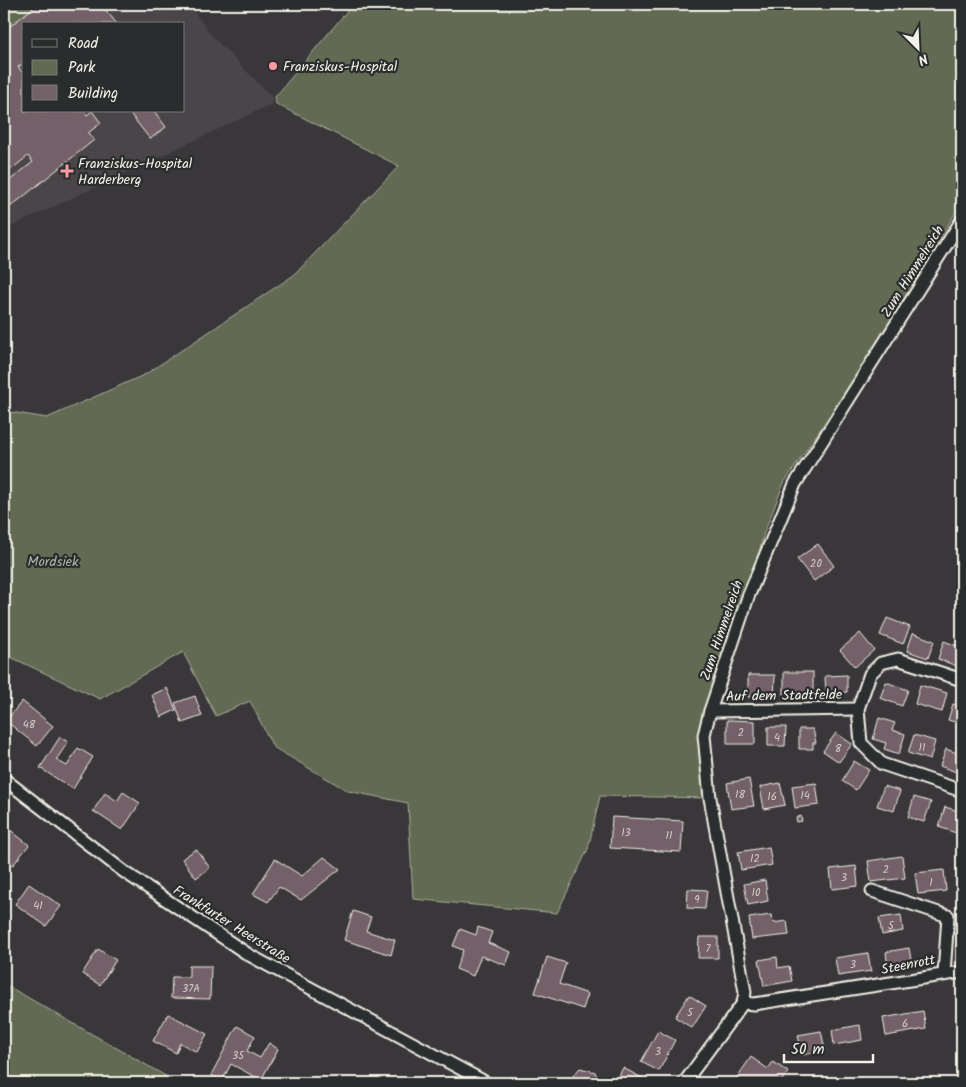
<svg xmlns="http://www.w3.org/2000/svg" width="966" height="1087" font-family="Kalam,sans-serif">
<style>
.built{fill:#4a4448;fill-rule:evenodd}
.green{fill:#626b52;stroke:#abae9d}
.building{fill:#736168;stroke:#f4f1e8}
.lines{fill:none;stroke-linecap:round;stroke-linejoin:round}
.minor-casing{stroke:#f4f1e8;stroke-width:15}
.minor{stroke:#2a2d2e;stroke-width:11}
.poi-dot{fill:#ff9aa2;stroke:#2a2d2e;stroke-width:2}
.labels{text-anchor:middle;stroke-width:4.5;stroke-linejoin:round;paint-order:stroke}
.number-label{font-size:11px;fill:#d4cdc8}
.poi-label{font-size:14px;fill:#f4f1e8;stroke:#2a2d2e;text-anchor:start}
.street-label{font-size:14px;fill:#f4f1e8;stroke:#2a2d2e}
.park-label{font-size:14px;fill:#b2b5a4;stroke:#2a2d2e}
</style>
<rect width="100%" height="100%" fill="#39373a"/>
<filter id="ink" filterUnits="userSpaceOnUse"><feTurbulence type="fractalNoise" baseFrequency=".02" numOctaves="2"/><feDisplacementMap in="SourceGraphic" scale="10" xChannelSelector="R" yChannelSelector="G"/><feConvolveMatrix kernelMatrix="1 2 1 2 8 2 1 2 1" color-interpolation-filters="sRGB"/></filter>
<g filter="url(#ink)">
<!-- built -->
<path class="built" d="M4 4H188L213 37 273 98 274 103 4 230ZM24 24H184V111H24Z"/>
<!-- green -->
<g class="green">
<polygon points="4,4 38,4 4,31"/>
<polygon points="353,4 962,4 962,201 892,323 784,483 764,533 748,597 704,735 710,798 600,796 588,849 557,913 413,899 408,803 348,791 273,747 250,701 216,716 183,652 100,699 4,654 4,411 47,418 146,374 294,275 399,166 276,104 275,97"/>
<polygon points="4,984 178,1083 4,1083"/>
</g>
<!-- building -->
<g class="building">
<polygon points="38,4 109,4 104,8 117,24 24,24 24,63 18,67 24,75 24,111 84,111 87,115 92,111 101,123 88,133 94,140 4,212 4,185 33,162 28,156 4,175 4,31"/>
<polygon points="128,111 154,111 166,127 150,139"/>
<polygon points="818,544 834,566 814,581 797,559"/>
<polygon points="887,618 910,627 903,644 880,635"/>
<polygon points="860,633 874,650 855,667 840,650"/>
<polygon points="913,633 934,641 928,658 907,651"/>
<polygon points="944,641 962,648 962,668 938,659"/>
<rect x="784" y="672" width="29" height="24"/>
<polygon points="748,675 775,675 774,697 748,697"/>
<polygon points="847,675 847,692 826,693 825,676"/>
<polygon points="886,682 908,690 902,706 880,698"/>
<polygon points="920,685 947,693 942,712 915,704"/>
<polygon points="167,688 176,710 161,717 152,695"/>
<polygon points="195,696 202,716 182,723 175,703"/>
<polygon points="22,701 53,726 37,746 6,721"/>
<polygon points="953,704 962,706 962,724 948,720"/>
<polygon points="879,718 895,723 892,730 905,734 899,754 884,749 886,743 873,739"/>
<polygon points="727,720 755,721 755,744 727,744"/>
<polygon points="768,727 786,727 785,746 768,746"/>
<polygon points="799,729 813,729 816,743 813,743 813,749 799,749"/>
<polygon points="836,733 852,744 839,762 823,751"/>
<polygon points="914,735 935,741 930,760 908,753"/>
<polygon points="60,737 68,742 56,760 67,766 78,748 93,757 73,789 40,768"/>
<polygon points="946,749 962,755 959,773 940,766"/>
<polygon points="854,761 869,770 856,790 842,781"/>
<polygon points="749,779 754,806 731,809 727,783"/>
<polygon points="780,783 785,805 764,809 760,787"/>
<polygon points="816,783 819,805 795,808 792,786"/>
<polygon points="884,786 900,791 894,811 877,806"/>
<polygon points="123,792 140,803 122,830 93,811 105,793 117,801"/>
<polygon points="914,797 931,802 924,822 908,817"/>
<polygon points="945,807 962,812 956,833 939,827"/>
<polygon points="801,816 802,821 797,822 796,818"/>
<polygon points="612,817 683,821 681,852 610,848"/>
<polygon points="4,825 29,845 13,865 5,859 4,861"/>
<polygon points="769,847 772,865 741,870 738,852"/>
<polygon points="196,849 210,868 196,878 182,859"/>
<polygon points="902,856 905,878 871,882 868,861"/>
<polygon points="324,857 340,869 301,900 279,887 268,902 253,894 275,859 302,876"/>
<polygon points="856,866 858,886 832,889 830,869"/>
<polygon points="944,870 946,891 918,894 915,873"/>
<polygon points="765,880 768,901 748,905 744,884"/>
<polygon points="29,884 61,906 46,926 15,904"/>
<polygon points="688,889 707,890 705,909 687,908"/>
<polygon points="353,911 371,917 366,931 395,940 391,955 344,940"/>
<polygon points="771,915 773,923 787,921 789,935 752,939 749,918"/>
<polygon points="901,915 903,931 882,935 879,918"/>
<polygon points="478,927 492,932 488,943 511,952 506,965 481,956 473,976 456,969 463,950 453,946 460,929 476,935"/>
<polygon points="699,937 718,937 718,958 698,958"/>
<polygon points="909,948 912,966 888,969 886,952"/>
<polygon points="98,949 116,960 100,985 82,974"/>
<polygon points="868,953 871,971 838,976 835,958"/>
<polygon points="547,957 566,963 559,984 588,994 583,1009 535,993"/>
<polygon points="777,957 778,968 789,966 792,981 764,986 759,960"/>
<polygon points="189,966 211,966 210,999 171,998 172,977 189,977"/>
<polygon points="689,995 706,1006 692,1028 675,1017"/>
<polygon points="923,1011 926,1029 886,1036 883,1018"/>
<polygon points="168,1014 207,1034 197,1052 180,1043 176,1053 153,1041"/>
<polygon points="860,1025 862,1040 834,1045 832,1030"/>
<polygon points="237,1026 255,1036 247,1051 260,1058 269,1043 278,1049 261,1080 231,1064 222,1081 211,1075"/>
<polygon points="658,1031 675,1040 659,1071 641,1062"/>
<polygon points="821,1031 825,1050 802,1055 798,1035"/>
<polygon points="751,1057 768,1069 773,1062 788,1072 780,1083 737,1083 734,1082"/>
<polygon points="580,1068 595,1072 597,1077 602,1079 600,1083 573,1083 571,1078"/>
<polygon points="623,1068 652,1083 615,1083"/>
</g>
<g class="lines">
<defs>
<g id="minor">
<polyline points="962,680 898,659 881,663 870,674 858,709 861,743 882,764 962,791"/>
<polyline points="710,711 858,709"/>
<polyline points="4,779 123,871 249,955 487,1083"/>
<polyline points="872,891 948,916 944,974"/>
<polyline points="743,1003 754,1004 962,972"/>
<polyline points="684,1083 743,1003 745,992 710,798 704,735 710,711 748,597 795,484 962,220"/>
</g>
</defs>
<!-- minor casing -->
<use href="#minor" class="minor-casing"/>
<!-- minor -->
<use href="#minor" class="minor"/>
</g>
</g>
<!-- markers -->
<g class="poi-dot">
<circle cx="273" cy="66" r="5"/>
<path d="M64.5 163.5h5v5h5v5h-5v5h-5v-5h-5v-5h5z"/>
</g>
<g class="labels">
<!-- number labels -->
<g class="number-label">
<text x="816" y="567">20</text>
<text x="29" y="728">48</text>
<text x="741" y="736">2</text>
<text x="777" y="741">4</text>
<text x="922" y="751">11</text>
<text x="838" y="752">8</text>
<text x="740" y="798">18</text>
<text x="805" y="799">14</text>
<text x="772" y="800">16</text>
<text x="626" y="836">13</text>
<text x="669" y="839">11</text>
<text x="755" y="862">12</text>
<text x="886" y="873">2</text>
<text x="844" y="881">3</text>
<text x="931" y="886">1</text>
<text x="756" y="896">10</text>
<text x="697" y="903">9</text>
<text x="38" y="909">41</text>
<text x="891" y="929">5</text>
<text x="708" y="952">7</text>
<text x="853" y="968">3</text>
<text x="191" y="992">37A</text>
<text x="690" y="1016">5</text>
<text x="905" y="1027">6</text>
<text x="658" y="1055">3</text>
<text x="238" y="1059">35</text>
</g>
<!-- poi labels -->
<g class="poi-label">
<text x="283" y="71">Franziskus-Hospital</text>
<text x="78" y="168">Franziskus-Hospital<tspan x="78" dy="16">Harderberg</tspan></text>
</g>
<!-- street labels -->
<g class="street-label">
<text transform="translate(912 271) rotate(-58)" y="5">Zum Himmelreich</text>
<text transform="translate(721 630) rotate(-71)" y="5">Zum Himmelreich</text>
<text transform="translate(784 695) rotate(-1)" y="5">Auf dem Stadtfelde</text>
<text transform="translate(232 924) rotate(32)" y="5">Frankfurter Heerstraße</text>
<text transform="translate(908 964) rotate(-11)" y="5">Steenrott</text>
</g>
<!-- park labels -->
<g class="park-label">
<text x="53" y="566">Mordsiek</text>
</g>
</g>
<!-- margin -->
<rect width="966" height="1087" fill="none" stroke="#2a2d2e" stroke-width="20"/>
<rect x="10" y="10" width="946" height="1067" fill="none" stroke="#f4f1e8" stroke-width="2" filter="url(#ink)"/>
<!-- legend -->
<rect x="22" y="22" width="162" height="90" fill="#2a2d2e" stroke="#7b7b78"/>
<rect x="32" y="39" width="25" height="8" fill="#2a2d2e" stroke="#7b7b78"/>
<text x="68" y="48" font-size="15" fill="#f4f1e8">Road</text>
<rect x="32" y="60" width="25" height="15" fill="#626b52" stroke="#7b7b78"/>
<text x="68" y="72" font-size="15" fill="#f4f1e8">Park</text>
<rect x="32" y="85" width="25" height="15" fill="#736168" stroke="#7b7b78"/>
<text x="68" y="98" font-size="15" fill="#f4f1e8">Building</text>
<!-- north arrow -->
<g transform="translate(918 48) rotate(156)" stroke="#2a2d2e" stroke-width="4" paint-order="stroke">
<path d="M0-4L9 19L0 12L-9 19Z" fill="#f4f1e8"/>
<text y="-8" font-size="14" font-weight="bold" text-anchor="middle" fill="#f4f1e8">N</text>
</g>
<!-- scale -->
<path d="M784 1054v8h89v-8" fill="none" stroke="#f4f1e8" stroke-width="2.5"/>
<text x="791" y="1054" font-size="15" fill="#f4f1e8" stroke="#2a2d2e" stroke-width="4" paint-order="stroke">50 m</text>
</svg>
